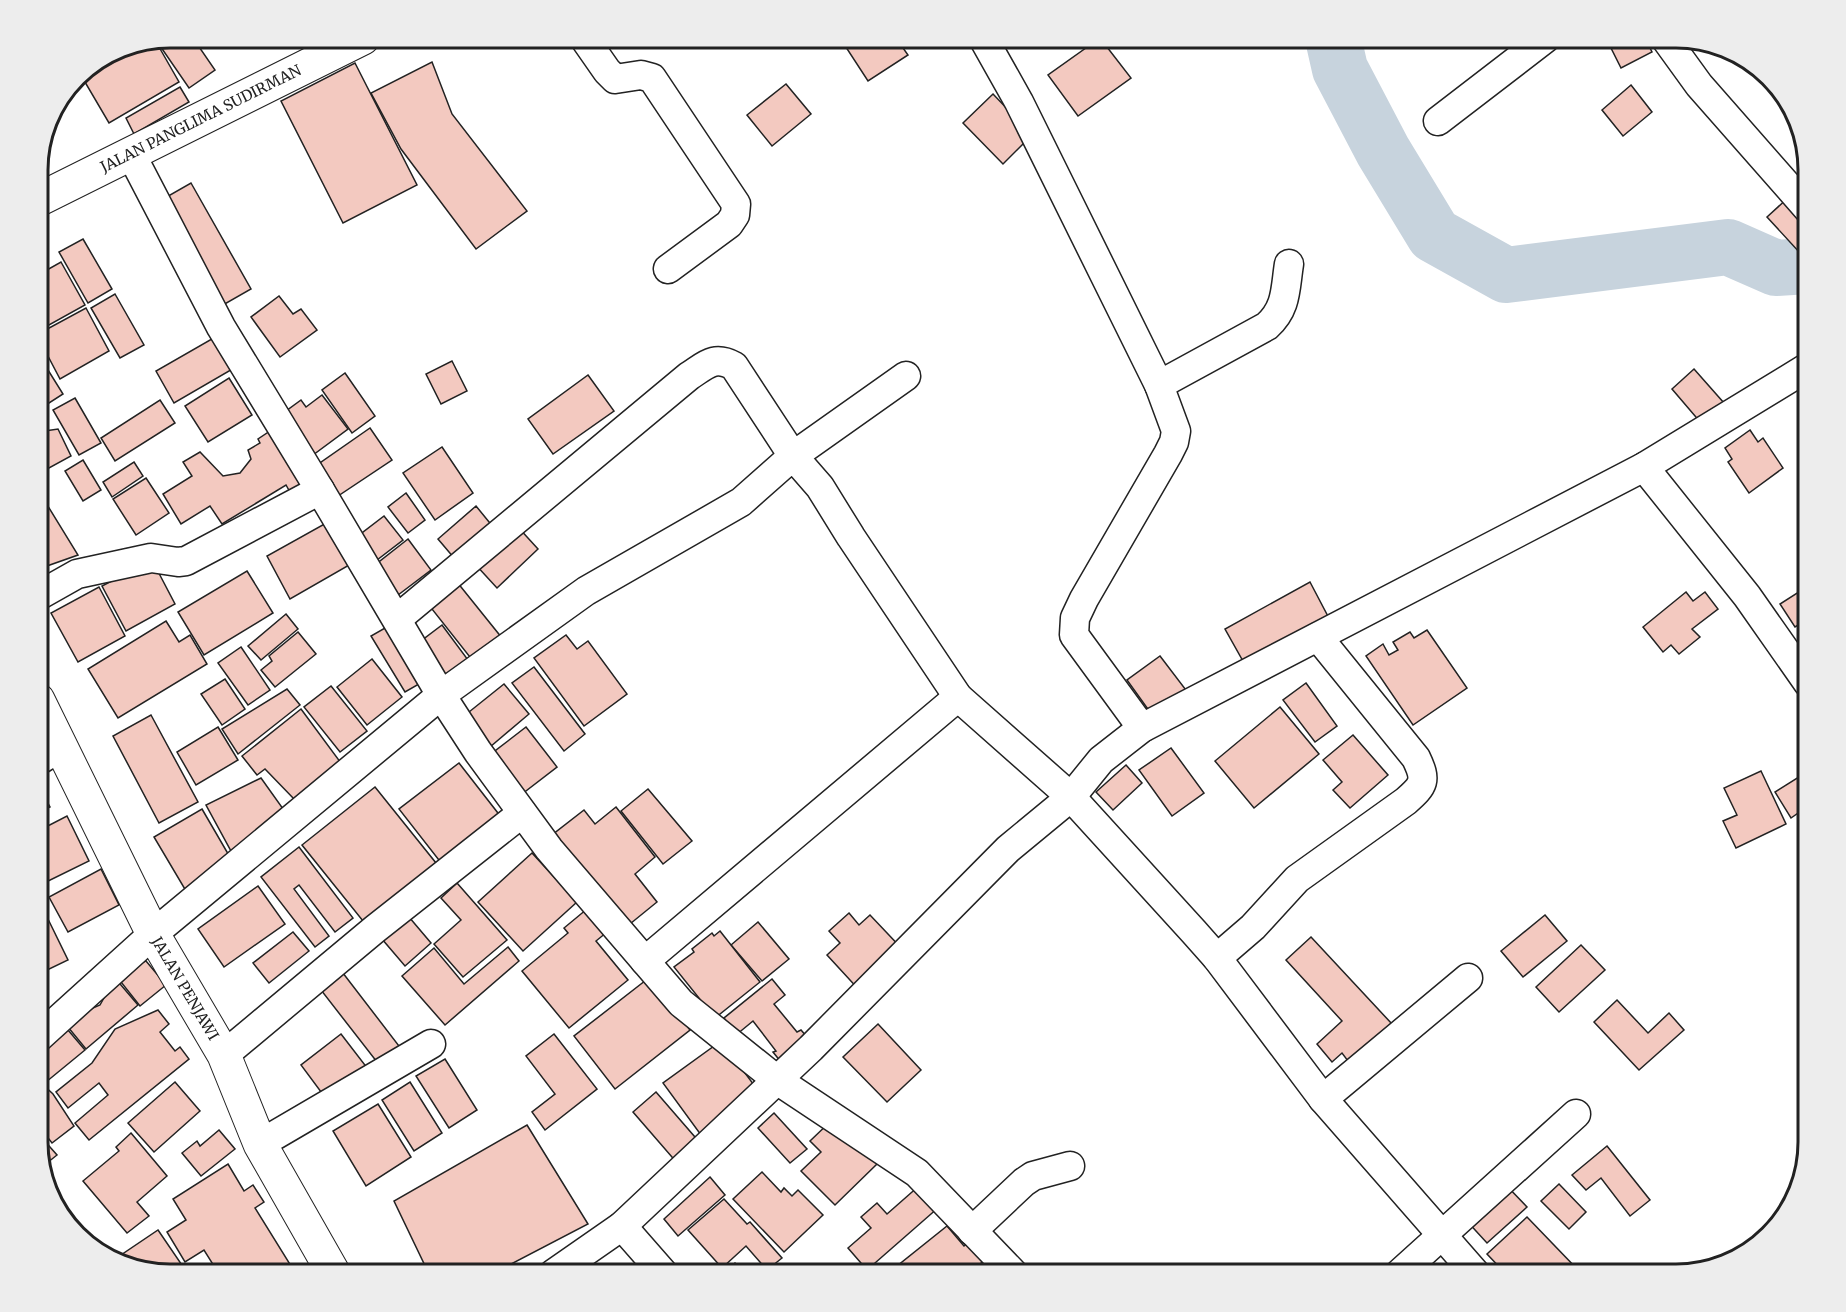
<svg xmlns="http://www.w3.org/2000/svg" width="1846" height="1312" font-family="Merriweather,serif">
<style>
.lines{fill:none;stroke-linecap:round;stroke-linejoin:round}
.river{stroke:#c7d3dd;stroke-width:56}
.building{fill:#f3c9c0;stroke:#222;stroke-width:1.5}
.street-casing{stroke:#222;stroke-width:31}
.secondary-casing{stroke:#222;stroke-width:35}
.street{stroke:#fff;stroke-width:28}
.secondary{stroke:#fff;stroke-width:33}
.labels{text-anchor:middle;stroke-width:4.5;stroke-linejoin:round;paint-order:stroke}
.street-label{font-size:15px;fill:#222;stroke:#fff}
.rim{fill:none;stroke:#222;stroke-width:3}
</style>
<rect width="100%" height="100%" fill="#fff"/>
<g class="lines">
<!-- river -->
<polyline class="river" points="1333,38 1340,69 1383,151 1434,235 1506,275 1728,247 1776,268 1808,266"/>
</g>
<!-- building -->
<g class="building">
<polygon points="170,38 193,38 215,70 189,88 156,40"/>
<polygon points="243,38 262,38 248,45"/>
<polygon points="654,38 670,38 657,44"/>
<polygon points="840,38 896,38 908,55 868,81"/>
<polygon points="1100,38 1131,78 1078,116 1048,75"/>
<polygon points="1622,38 1645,38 1652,52 1621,68 1609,44"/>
<polygon points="155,40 179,82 109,123 82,77 141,43"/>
<polygon points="432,62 452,114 527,211 476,249 401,149 371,93"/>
<polygon points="355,63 417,185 343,223 281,101"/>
<polygon points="786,84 811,114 772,146 747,115"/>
<polygon points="1631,85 1652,112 1623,136 1602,110"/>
<polygon points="180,87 189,102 134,134 126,118"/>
<polygon points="993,94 1032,135 1003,164 963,123"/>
<polygon points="191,183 251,289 223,305 163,199"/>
<polygon points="1790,196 1808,216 1808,245 1800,253 1767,217"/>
<polygon points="83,239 112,289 88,303 59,252"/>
<polygon points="61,262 85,305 40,330 38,326 38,275"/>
<polygon points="115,294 144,345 120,358 91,308"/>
<polygon points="279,296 293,314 301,309 317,330 280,357 251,317"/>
<polygon points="86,308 109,351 60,379 38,337 38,334"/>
<polygon points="217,336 236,367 174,403 156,371"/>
<polygon points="452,361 467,391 441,404 426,374"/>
<polygon points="1694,369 1724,403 1701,423 1672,389"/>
<polygon points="48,370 63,394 38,410 43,419 38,422 38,377"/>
<polygon points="345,373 375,416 352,433 322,390"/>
<polygon points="588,375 614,411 553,454 528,419"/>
<polygon points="229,378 252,415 208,442 185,406"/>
<polygon points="322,395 348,429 313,455 282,414 301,400 306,407"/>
<polygon points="75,398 101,443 79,455 53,410"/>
<polygon points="160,400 175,423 115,461 101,438"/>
<polygon points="279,425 312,479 290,492 286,485 222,524 210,506 181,524 163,494 192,476 183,462 200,452 223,476 240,473 251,459 248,450 260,443 258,439"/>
<polygon points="370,428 392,460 338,496 317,465"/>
<polygon points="58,429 71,456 38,474 38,432"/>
<polygon points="1750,430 1758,442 1763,438 1783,468 1749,493 1728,462 1732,459 1725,448"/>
<polygon points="442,447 473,493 435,520 403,473"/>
<polygon points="83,460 101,490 83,501 65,471"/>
<polygon points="134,462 143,476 112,497 103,482"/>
<polygon points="146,478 169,513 136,535 113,499"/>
<polygon points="406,493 425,520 408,533 388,507"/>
<polygon points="46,503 78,555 47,566 38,573 38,505"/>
<polygon points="476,506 498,533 460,565 438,539"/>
<polygon points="384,516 403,540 377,560 358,536"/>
<polygon points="328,522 351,564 290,599 267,556"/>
<polygon points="517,526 538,549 497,588 475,564"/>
<polygon points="408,539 431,570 398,595 375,565"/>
<polygon points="152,560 175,604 126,631 102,586"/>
<polygon points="247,571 273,613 204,655 178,612"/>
<polygon points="457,582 506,643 477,666 428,604"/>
<polygon points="1310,582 1332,624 1248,670 1225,629"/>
<polygon points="1808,586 1808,619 1795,627 1780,604"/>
<polygon points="99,587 125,636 78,662 51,613"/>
<polygon points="1686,592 1693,601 1705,592 1718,609 1692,629 1700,637 1679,654 1671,645 1663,652 1643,627"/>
<polygon points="286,614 298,629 261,660 248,646"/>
<polygon points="166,621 179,642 190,635 207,664 118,718 88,669"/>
<polygon points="392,624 426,680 405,692 371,636"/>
<polygon points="442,625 474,668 450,687 417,644"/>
<polygon points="1427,630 1467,688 1413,725 1366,656 1383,644 1389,655 1398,650 1393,642 1410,632 1414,638"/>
<polygon points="298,632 316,654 275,687 261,670 272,661 269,656"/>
<polygon points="566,635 577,649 588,641 627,694 584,726 534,658"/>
<polygon points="241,647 270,690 248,705 218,663"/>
<polygon points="1160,656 1189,694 1155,719 1127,680"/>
<polygon points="372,659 402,697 367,725 337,687"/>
<polygon points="534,667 585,734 564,751 512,683"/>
<polygon points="225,679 245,709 222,725 201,694"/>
<polygon points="1306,683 1337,726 1315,742 1283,700"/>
<polygon points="504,684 529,714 490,747 464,716"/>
<polygon points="331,686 367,731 340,752 304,707"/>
<polygon points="287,689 300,705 238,754 222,729"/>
<polygon points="1280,707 1319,754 1254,808 1215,761"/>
<polygon points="301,709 341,763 295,800 265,769 257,775 242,756"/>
<polygon points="151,715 198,802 159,823 113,736"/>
<polygon points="218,727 238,760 196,785 177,752"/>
<polygon points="526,727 557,767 522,794 491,754"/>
<polygon points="1353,735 1388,775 1350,808 1333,790 1342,782 1323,760"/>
<polygon points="1171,748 1204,793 1172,816 1139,770"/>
<polygon points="459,763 501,817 442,864 399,809"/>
<polygon points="1126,765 1142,783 1113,810 1096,792"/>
<polygon points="1761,771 1786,824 1736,848 1723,821 1737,815 1724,788"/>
<polygon points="1802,775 1808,784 1808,806 1791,818 1775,792"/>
<polygon points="261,778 291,820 237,862 206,805"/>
<polygon points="38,785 50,807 38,813"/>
<polygon points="375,787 436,863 363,921 302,845"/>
<polygon points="648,789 692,841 663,864 621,811"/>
<polygon points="616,807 655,857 635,874 657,902 625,928 552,835 584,810 595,824"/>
<polygon points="202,809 234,864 186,891 154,837"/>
<polygon points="67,816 89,861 38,886 38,831"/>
<polygon points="1808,818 1808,830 1803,822"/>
<polygon points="299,847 353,918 335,932 299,885 294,889 329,936 315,947 261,877"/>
<polygon points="532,853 577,902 523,951 478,902"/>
<polygon points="101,869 119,905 68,932 49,897"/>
<polygon points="457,883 507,940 463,977 434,944 461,920 441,898"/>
<polygon points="258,886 285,924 224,967 198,929"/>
<polygon points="593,904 612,928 596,941 628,980 569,1028 522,971 568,933 564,928"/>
<polygon points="849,913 859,925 870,915 905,952 861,992 827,955 840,943 829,931"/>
<polygon points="46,915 68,960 43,972 38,962 38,919"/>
<polygon points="1545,915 1567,941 1523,977 1501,951"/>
<polygon points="409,917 431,943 405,966 382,939"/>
<polygon points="758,922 789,959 762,981 731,945"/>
<polygon points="720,931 760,982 715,1018 674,967 694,952 692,949 712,933 714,936"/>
<polygon points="293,932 309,951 269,983 253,963"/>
<polygon points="1311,937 1392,1024 1348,1061 1342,1053 1332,1062 1317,1044 1342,1021 1286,960"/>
<polygon points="1581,945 1605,970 1559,1012 1536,987"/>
<polygon points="508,947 519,961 445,1025 402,976 434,948 464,984"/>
<polygon points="146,961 166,985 140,1006 121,982 129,967"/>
<polygon points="336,964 399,1046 377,1062 314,981"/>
<polygon points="650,977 690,1030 615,1089 574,1036"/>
<polygon points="115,978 138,1005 86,1049 63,1021 100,1005"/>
<polygon points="772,979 785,995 774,1004 797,1032 801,1030 813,1044 785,1067 773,1052 776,1051 753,1021 736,1035 724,1018"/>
<polygon points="1617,1000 1648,1033 1669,1013 1684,1030 1639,1070 1594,1022"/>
<polygon points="158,1010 169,1024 160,1032 175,1051 180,1047 189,1059 89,1140 75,1123 108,1095 99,1083 68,1108 56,1092 92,1063 115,1029"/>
<polygon points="62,1023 85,1050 46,1082 38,1072 38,1043"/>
<polygon points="878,1024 921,1070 887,1102 843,1057"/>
<polygon points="341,1034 368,1069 327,1100 301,1065"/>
<polygon points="554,1034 597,1089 545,1130 532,1112 555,1094 526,1056"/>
<polygon points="721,1041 760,1093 701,1135 663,1083"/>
<polygon points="445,1059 477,1110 449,1128 416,1076"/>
<polygon points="38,1080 53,1094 74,1126 52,1143 38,1125"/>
<polygon points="175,1082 200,1111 154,1152 128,1123"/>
<polygon points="410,1082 442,1133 414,1151 382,1100"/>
<polygon points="656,1092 701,1144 678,1164 633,1112"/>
<polygon points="378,1104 411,1157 366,1186 333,1131"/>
<polygon points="774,1113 807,1149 790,1163 758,1128"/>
<polygon points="833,1119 877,1164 835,1205 801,1171 821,1152 810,1141"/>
<polygon points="527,1125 588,1224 492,1274 429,1274 394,1201"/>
<polygon points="219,1130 235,1149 201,1176 182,1153 197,1141 200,1146"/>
<polygon points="131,1133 167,1176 137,1202 149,1216 127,1233 83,1181 119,1151 116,1147"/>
<polygon points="42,1138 57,1155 42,1167 38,1151 38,1142"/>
<polygon points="1607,1146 1650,1200 1630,1216 1601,1178 1586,1190 1572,1175"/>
<polygon points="228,1164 244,1191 253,1185 264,1202 255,1208 296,1274 219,1274 204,1250 185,1262 167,1232 186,1220 173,1199"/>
<polygon points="762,1172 781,1192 784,1188 792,1196 798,1190 823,1215 784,1252 733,1199"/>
<polygon points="710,1177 725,1195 678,1236 664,1219"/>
<polygon points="1504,1183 1527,1207 1487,1243 1465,1219"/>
<polygon points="1559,1184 1586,1212 1569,1229 1541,1201"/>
<polygon points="920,1185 939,1207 867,1270 848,1248 871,1228 861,1217 877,1203 887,1214"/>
<polygon points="724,1199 747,1224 750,1222 782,1258 767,1270 746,1246 722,1268 688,1230"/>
<polygon points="1527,1217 1578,1270 1573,1274 1506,1274 1487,1254"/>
<polygon points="947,1226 964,1246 975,1237 990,1256 967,1274 887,1274"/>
<polygon points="158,1230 188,1274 169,1274 118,1257"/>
<polygon points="735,1263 746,1274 722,1274"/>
</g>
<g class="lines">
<defs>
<g id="street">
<polyline points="584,38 607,71 615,79 641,75 652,78 736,204 735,215 729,224 668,269"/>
<polyline points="983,38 1019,102 1159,385 1176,431 1174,442 1168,454 1084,599 1075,618 1074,635 1142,728"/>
<polyline points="1665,38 1699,85 1808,209"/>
<polyline points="1438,121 1546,38"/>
<polyline points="131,154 221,327 320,490 441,695 478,752 549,849 681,1003 777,1080 917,1173 1014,1274"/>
<path d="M1159 385 1267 326C1287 308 1285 289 1289 264"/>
<polyline points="1644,467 1747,596 1808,683"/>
<polyline points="38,596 77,574 151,558 178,562 186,561 320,490"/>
<path d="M397 619 689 376C706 365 714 355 734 366L793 456 906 376"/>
<polyline points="38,761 62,746"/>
<path d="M1217 958 1253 927 1297 879 1406 801C1424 785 1427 781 1416 758L1318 637"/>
<polyline points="645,961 958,697"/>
<polyline points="38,1038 153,934 441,695 586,591 741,502 793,456 820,487 851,537 958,697 1071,797 1194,932 1217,958 1323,1099 1476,1274"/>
<polyline points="224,1055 375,929 522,813"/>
<polyline points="1323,1099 1468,978"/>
<polyline points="260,1144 431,1044"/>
<polyline points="622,1226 664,1274"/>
<polyline points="972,1231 1024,1182 1033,1176 1070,1166"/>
<polyline points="553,1274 622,1226 811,1048 1008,849 1071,797 1101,760 1142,728 1644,467 1808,367"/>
<polyline points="1399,1274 1576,1114"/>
</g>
<g id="secondary">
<path id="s1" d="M38 200 363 38"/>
<path id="s2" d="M38 700 153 934 224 1055 260 1144 334 1274"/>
</g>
</defs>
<!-- street casing -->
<use href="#street" class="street-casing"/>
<!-- secondary casing -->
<use href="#secondary" class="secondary-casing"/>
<!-- street -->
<use href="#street" class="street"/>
<!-- secondary -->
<use href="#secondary" class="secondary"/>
</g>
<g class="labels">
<!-- street labels -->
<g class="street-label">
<text dy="5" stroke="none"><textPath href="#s1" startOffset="182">JALAN PANGLIMA SUDIRMAN</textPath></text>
<text dy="5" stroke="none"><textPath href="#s2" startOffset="324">JALAN PENJAWI</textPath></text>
</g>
</g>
<!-- crop -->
<path d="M0 0H1846V1312H0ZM170 48H1676A122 122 0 0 1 1798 170V1142A122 122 0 0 1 1676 1264H170A122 122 0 0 1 48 1142V170A122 122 0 0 1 170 48Z" fill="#ededed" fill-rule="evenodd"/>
<path class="rim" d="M170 48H1676A122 122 0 0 1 1798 170V1142A122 122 0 0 1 1676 1264H170A122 122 0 0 1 48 1142V170A122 122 0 0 1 170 48Z"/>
</svg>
